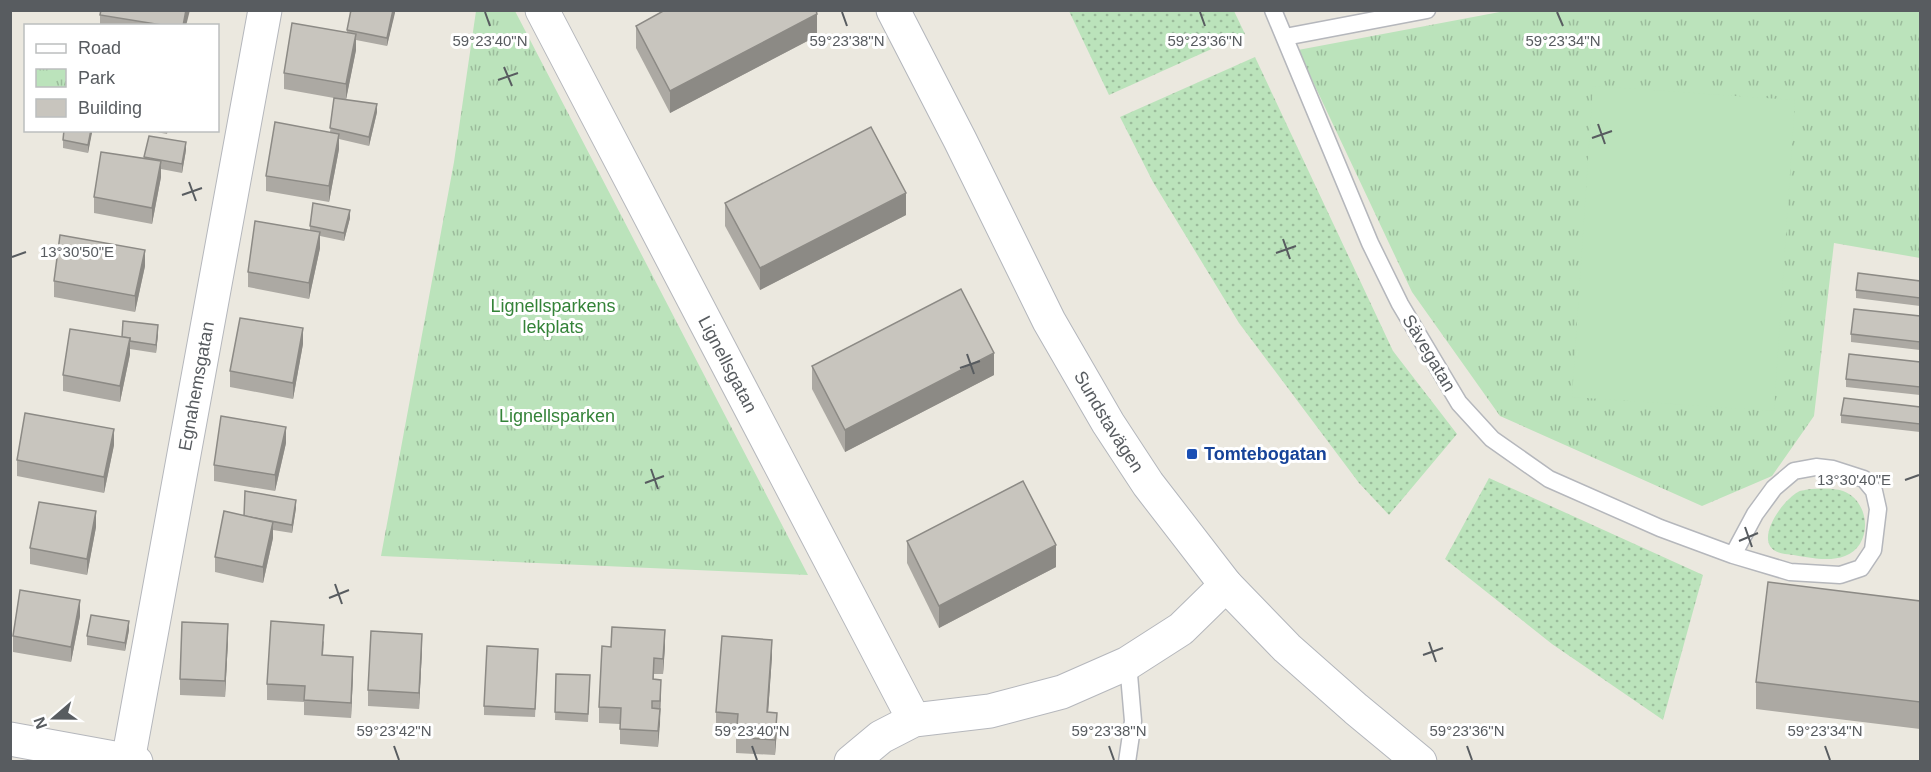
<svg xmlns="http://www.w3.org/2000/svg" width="1931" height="772" font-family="Helvetica,sans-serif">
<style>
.grass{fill:url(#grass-dots)}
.park{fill:url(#park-tufts)}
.pitch{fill:#bbe3bb}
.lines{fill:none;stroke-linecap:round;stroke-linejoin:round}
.lane-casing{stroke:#b5b7bc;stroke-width:19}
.street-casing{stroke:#b5b7bc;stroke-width:35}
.secondary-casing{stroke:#b3b6bc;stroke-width:35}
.lane{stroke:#fff;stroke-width:16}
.street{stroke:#fff;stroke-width:33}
.secondary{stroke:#fff;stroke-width:33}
.wall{fill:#aca9a3}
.shaded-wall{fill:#8c8a85}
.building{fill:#c8c5be;stroke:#8c8a85;stroke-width:1.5}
.ticks{fill:none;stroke:#585c60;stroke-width:2}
.transit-dot{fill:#1a4fb4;stroke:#fff;stroke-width:2}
.labels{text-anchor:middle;stroke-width:6;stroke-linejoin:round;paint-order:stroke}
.park-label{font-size:18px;fill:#348338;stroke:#fff}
.street-label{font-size:18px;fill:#585c60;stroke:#fff}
.transit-label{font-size:18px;font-weight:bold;fill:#164399;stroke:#fff;text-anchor:start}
.ticks-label{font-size:15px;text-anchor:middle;fill:#585c60;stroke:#fff;stroke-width:6;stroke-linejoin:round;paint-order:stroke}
</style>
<defs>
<pattern id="grass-dots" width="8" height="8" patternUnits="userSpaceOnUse" patternTransform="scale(1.5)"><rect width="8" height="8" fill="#bbe3bb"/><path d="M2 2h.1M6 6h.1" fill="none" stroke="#9bbb9b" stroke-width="1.8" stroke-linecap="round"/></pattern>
<pattern id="park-tufts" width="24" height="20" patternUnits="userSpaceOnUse" patternTransform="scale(1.5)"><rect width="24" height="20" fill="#bbe3bb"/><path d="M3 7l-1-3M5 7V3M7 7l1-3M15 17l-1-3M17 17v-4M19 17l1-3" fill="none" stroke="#9bbb9b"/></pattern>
</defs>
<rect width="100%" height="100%" fill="#ebe8df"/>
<!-- grass -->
<g class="grass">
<polygon points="1069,11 1234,11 1245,34 1109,95"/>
<polygon points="1255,57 1393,351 1457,434 1389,515 1359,483 1239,323 1153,182 1120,117"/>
<polygon points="1489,478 1703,575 1663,720 1552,644 1445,559"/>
<path d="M1811 489C1821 489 1834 488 1843 491 1871 501 1873 546 1845 556 1827 563 1804 556 1785 554 1748 549 1780 502 1798 492 1801 490 1807 490 1811 489Z"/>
</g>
<!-- park -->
<g class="park">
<polygon points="476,11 515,11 808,575 381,556 454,162"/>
<polygon points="1505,11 1920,11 1920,258 1834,243 1814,416 1772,476 1702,506 1500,416 1412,292 1298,50"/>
</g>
<!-- pitch -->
<polygon class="pitch" points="1593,86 1795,100 1774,411 1572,397"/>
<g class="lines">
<defs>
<g id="lane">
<polyline points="1273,10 1370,243 1400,304 1459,403 1492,439 1549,479 1660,528 1733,555 1790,572 1840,575 1861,568 1873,550 1878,509 1874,491 1864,479 1833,469 1816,467 1794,471 1774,488 1755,514 1733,555"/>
<polyline points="1285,37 1427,10"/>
<polyline points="1127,762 1133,721 1128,663"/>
</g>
<g id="street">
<path id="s1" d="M542 10 914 720"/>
<polyline points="10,739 136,762"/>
<path id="s2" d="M128 761 265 10"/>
<polyline points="851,762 881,737 914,720 990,711 1062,692 1128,663 1181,629 1226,585"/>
</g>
<g id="secondary">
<path id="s3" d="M893 10 960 140 1049 321 1108 423 1148 484 1226 585 1287 648 1356 709 1420 762"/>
</g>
</defs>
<!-- lane casing -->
<use href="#lane" class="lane-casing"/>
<!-- street casing -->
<use href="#street" class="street-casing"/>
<!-- secondary casing -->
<use href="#secondary" class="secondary-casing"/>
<!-- lane -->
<use href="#lane" class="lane"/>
<!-- street -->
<use href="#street" class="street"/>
<!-- secondary -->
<use href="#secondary" class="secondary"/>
</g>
<!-- wall -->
<g class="wall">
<polygon points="395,10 387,46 356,40 356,50 346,99 377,112 369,146 339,139 339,149 329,202 266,191 266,176 330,132 334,98 284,89 284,73 347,33 347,30"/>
<polygon points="100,15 186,26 100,26"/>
<polygon points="636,26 817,36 670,113 636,48"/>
<polygon points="92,130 88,153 63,148 63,140"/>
<polygon points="146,130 168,130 167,134"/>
<polygon points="149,136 186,150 182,173 161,169 161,177 152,224 94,213 94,197 144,158"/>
<polygon points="725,203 906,215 760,290 725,226"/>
<polygon points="350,218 344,241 320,236 320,248 309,299 248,287 248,272 310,230 310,226"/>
<polygon points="145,266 135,312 54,297 54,281"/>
<polygon points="1920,281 1920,306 1856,298 1856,290"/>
<polygon points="1920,316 1920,350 1851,342 1851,334"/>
<polygon points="158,334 156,353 130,349 130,354 120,402 63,391 63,375 122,337"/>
<polygon points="303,344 293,399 230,387 230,371"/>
<polygon points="1920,362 1920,395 1846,387 1846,379"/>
<polygon points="812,366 994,375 845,452 812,389"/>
<polygon points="1920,407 1920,432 1841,423 1841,415"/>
<polygon points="286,443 275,491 214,481 214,465"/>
<polygon points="114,445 104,493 17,476 17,460"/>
<polygon points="296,508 292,533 273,530 273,538 263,583 215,572 215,557 244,516"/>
<polygon points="96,527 87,575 30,564 30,548"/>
<polygon points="907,541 1056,567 939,628 907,563"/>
<polygon points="1920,601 1920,729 1756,709 1756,682"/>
<polygon points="80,616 71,662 13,652 13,636"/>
<polygon points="129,630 125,651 87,645 87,636"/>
<polygon points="228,640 225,697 180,695 180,679"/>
<polygon points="324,641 323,655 353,673 351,718 304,715 304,702 267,700 267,684"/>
<polygon points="665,646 663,674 654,674 654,679 661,696 658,747 620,744 620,724 599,723 599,707 611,647"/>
<polygon points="422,649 419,709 368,706 368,690"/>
<polygon points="772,656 768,712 777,729 775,755 736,753 736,730 716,728 716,712"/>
<polygon points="538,657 535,717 484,715 484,706"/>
<polygon points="556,674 590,684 588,722 555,720"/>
</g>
<!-- shaded-wall -->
<g class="shaded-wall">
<polygon points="186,10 190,10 186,26 183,26"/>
<polygon points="393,10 395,10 395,13 387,46 387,38"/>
<polygon points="817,14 817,36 670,113 670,91"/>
<polygon points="356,34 356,50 346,100 346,84"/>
<polygon points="377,104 377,112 369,146 369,137"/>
<polygon points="91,130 92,130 92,133 88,153 88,145"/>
<polygon points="339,134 339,149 329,202 329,186"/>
<polygon points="186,142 186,150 182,173 182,164"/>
<polygon points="161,161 161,177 152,224 152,208"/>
<polygon points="906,193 906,215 760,290 760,268"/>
<polygon points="350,210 350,218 344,241 344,233"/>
<polygon points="320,232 320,248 309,299 309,283"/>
<polygon points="145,250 145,266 135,312 135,296"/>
<polygon points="158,325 158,334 156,353 156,345"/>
<polygon points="303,328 303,344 293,399 293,383"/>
<polygon points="130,338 130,354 120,402 120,386"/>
<polygon points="994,353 994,375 845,452 845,430"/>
<polygon points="286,427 286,443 275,491 275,475"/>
<polygon points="114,429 114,445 104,493 104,477"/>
<polygon points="296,500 296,508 292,533 292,525"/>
<polygon points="96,511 96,527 87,575 87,559"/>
<polygon points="273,522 273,538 263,583 263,567"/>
<polygon points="1056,545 1056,567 939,628 939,606"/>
<polygon points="80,600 80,616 71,662 71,647"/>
<polygon points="129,621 129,630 125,651 125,643"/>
<polygon points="228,624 228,640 225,697 225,681"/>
<polygon points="665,630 665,646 663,674 663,659"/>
<polygon points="422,634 422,649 419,709 419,693"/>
<polygon points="772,640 772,656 767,728 767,712"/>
<polygon points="353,657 353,673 351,718 351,703"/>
<polygon points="661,680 660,724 658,747 658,731"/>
<polygon points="777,713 777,729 775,755 775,740"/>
</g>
<!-- building -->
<g class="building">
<polygon points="101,10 186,10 183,26 168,26 100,15"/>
<polygon points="351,10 393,10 387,38 347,30"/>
<polygon points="665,10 816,10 817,14 670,91 636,26"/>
<polygon points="292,23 356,34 346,84 284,73"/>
<polygon points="334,98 377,104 369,137 330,128"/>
<polygon points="275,122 339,134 329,186 266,176"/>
<polygon points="871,127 906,193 760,268 725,203"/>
<polygon points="64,130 91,130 88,145 63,140"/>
<polygon points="149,136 186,142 182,164 144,157"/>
<polygon points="101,152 161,161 152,208 94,197"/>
<polygon points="313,203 350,210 344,233 310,226"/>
<polygon points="255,221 320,232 309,283 248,272"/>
<polygon points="60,235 145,250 135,296 54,281"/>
<polygon points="1858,273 1920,281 1920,298 1856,290"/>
<polygon points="961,289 994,353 845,430 812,366"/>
<polygon points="1854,309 1920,316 1920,342 1851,334"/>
<polygon points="240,318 303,328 293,383 230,371"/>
<polygon points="123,321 158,325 156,345 130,341 130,338 122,337"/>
<polygon points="70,329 130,338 120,386 63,375"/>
<polygon points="1849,354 1920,362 1920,387 1846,379"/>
<polygon points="1844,398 1920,407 1920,424 1841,415"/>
<polygon points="25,413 114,429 104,477 17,460"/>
<polygon points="221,416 286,427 275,475 214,465"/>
<polygon points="1023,481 1056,545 939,606 907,541"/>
<polygon points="245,491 296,500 292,525 244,516"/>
<polygon points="39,502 96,511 87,559 30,548"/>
<polygon points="224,511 273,522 263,567 215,557"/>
<polygon points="1768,582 1920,601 1920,702 1756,682"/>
<polygon points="20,590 80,600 71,647 13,636"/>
<polygon points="91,615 129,621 125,643 87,636"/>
<polygon points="271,621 324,625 322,655 353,657 351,703 304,700 305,686 267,684"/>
<polygon points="182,622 228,624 225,681 180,679"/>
<polygon points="612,627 665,630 663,659 654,658 653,679 661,680 660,701 652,701 652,708 660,709 658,731 620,729 621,708 599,707 602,646 611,647"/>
<polygon points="371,631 422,634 419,693 368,690"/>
<polygon points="722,636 772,640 767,712 777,713 775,740 736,737 738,714 716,712"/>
<polygon points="487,646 538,649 535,709 484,706"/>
<polygon points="556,674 590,675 588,714 555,712"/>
</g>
<!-- ticks -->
<path class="ticks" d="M485 12 490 26M842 12 847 26M1200 12 1205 26M1557 12 1563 26M504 67 512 86M498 80 518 73M1598 124 1605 144M1592 138 1612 131M189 182 196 201M182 195 202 188M1283 239 1290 259M1276 253 1296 246M12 257 26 252M967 354 974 374M960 368 980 361M651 469 658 489M1905 480 1919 475M645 483 664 476M1745 527 1752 547M1739 541 1758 533M335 584 342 604M329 598 349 590M1429 642 1436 662M1423 655 1443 648M394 746 399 760M752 746 757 760M1109 746 1114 760M1467 746 1472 760M1825 746 1830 760"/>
<!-- markers -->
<rect class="transit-dot" x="1186" y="448" width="12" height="12" rx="3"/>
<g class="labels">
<!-- park labels -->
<g class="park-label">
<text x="553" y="312">Lignellsparkens<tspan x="553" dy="21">lekplats</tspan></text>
<text x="557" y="422">Lignellsparken</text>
</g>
<!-- street labels -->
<g class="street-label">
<text transform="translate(1429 353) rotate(59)" y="6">Sävegatan</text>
<text dy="6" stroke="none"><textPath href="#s1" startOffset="400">Lignellsgatan</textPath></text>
<text dy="6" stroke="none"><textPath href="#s2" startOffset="381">Egnahemsgatan</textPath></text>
<text dy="6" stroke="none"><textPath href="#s3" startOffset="465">Sundstavägen</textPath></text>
</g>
<!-- transit labels -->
<g class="transit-label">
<text x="1204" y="460">Tomtebogatan</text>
</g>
</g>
<g class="ticks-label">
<text x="1205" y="46">59°23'36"N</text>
<text x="1563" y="46">59°23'34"N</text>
<text x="490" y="46">59°23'40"N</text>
<text x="847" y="46">59°23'38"N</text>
<text x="77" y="257">13°30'50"E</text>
<text x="1854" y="485">13°30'40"E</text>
<text x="394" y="736">59°23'42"N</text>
<text x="752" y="736">59°23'40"N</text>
<text x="1109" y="736">59°23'38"N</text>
<text x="1467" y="736">59°23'36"N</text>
<text x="1825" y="736">59°23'34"N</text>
</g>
<!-- border -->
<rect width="1931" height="772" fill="none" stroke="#585c60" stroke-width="24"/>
<!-- legend -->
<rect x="24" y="24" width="195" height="108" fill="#ffffff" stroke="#bcbebf" stroke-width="1.5"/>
<rect x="36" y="44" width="30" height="9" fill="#ffffff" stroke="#bcbebf" stroke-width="1.5"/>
<text x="78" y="54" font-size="18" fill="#585c60">Road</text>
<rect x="36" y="69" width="30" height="18" fill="url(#park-tufts)" stroke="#bcbebf" stroke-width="1.5"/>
<text x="78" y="84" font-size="18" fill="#585c60">Park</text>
<rect x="36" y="99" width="30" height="18" fill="#c8c5be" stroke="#bcbebf" stroke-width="1.5"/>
<text x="78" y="114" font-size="18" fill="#585c60">Building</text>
<!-- north arrow -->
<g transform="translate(54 718) rotate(250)" stroke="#ffffff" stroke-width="4.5" paint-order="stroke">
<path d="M0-4.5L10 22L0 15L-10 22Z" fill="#585c60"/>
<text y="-9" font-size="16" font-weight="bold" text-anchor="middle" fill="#585c60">N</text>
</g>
</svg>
